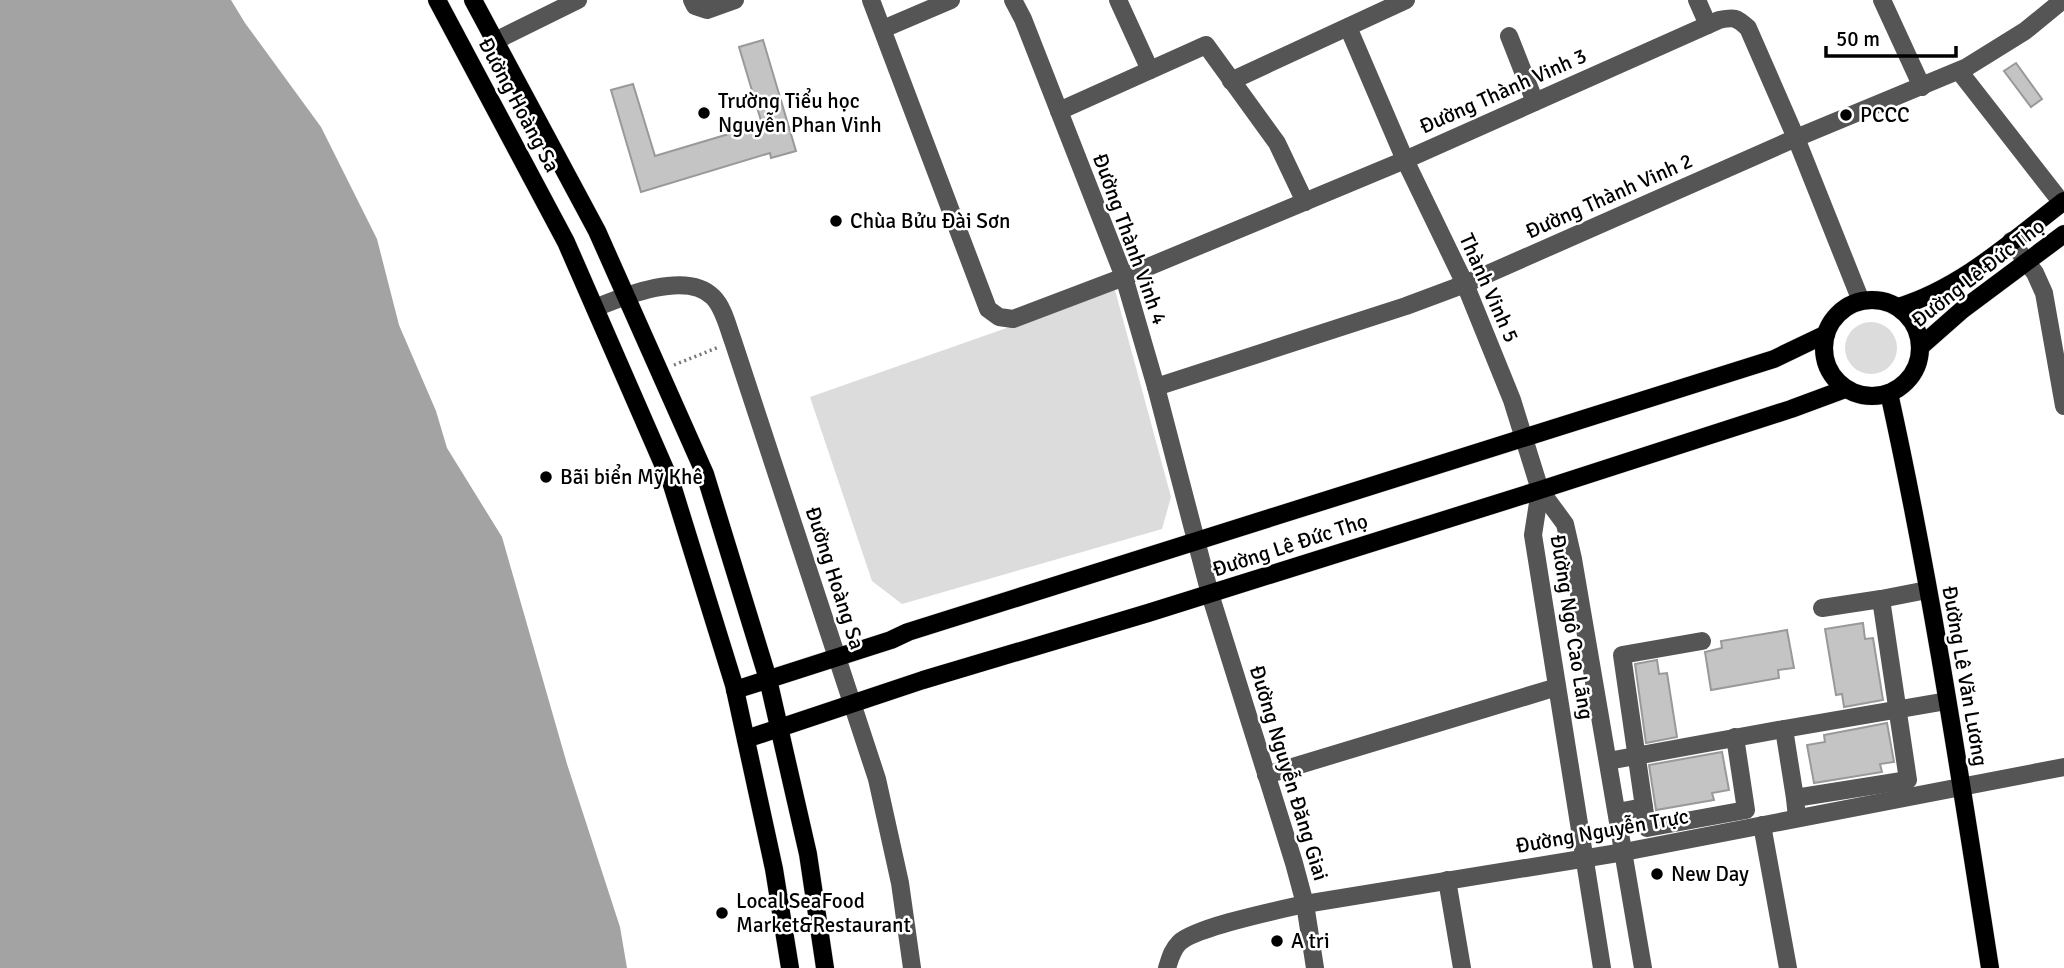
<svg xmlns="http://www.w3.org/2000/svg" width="2064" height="968" font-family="Signika,sans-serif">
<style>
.green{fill:#dcdcdc}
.water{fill:#a3a3a3}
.building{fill:#c4c4c4;stroke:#999;stroke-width:2}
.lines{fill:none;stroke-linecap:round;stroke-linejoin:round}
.major-casing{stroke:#dbdbdb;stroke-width:19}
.path{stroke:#777;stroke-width:3.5;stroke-dasharray:2 3.5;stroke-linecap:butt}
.minor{stroke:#555;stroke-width:18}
.major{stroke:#000;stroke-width:18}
.poi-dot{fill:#000;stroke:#fff;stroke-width:2.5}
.labels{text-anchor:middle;stroke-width:5;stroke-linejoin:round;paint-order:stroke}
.street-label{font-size:21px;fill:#000;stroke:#fff}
.poi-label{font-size:21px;fill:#000;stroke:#fff;text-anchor:start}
</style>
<rect width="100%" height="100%" fill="#fff"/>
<!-- green -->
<g class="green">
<polygon points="1115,290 1171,497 1162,529 902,604 872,581 810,397"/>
<circle cx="1871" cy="348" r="26"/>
</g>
<!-- water -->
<polygon class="water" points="0,0 231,0 245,23 321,127 377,239 399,325 436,411 447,448 502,537 567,764 620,927 627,968 0,968"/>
<!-- building -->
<g class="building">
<polygon points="763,40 796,151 771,158 770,153 641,192 611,90 633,84 655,156 762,124 739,47"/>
<polygon points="2016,63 2042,99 2031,107 2004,71"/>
<polygon points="1863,623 1865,639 1873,638 1883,700 1844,707 1842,694 1836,695 1825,629"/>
<polygon points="1787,630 1794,668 1778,670 1779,678 1711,690 1705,652 1722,648 1721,641"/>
<polygon points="1657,660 1659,674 1667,673 1677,737 1646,743 1635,664"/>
<polygon points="1887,723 1894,762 1880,764 1882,772 1814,783 1807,745 1825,742 1824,735"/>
<polygon points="1722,752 1729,790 1712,793 1714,800 1656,810 1649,765"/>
</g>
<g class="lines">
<defs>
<g id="major">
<polyline points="437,0 566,242 672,485 734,685 774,869 790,968"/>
<polyline points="473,0 597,231 705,474 768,679 808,854 825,968"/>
<circle cx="1872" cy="348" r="48"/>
<path d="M1898 307C1961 288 2012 241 2064 201"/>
<polyline points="1920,347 1962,310 2064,234"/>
<path d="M1889 393C1931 583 1960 776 1990 968"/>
<polyline points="735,690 891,640 908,632 1774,359 1826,334"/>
<polyline points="746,739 923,680 1148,613 1540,490 1791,409 1845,389"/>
</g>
</defs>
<!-- major casing -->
<use href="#major" class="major-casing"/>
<!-- path -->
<polyline class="path" points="674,365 719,347"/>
<!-- minor -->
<g class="minor">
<polyline points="692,0 695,6 707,10 735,0"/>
<path d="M871 0 988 309 999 317 1013 319 1124 277 1405 160 1719 20C1734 17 1736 17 1748 28L1796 138 1861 301"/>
<polyline points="1013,0 1023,19 1124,277 1156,387 1210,594 1294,863 1305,904 1315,968"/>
<polyline points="1118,0 1150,70"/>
<polyline points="1697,0 1708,25"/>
<polyline points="1882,0 1922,87"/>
<polyline points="1348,27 1405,160 1465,284 1512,400 1540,490 1565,524 1573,559 1643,968"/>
<polyline points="883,29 951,0"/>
<polyline points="1509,36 1535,102"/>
<polyline points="495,41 578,0"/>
<polyline points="1959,71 2062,203"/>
<polyline points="1231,81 1406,0"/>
<polyline points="1059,111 1206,45 1277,143 1305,202"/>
<polyline points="2011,241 2035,273 2044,293 2064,406"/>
<path d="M595 308C624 296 687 270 713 297 724 308 728 328 733 341L877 779 900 883 912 968"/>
<polyline points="1156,387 1406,306 1465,284 1796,138 1967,67 2025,31 2063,0"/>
<polyline points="1540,490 1533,535 1602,968"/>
<polyline points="1881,599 1927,590"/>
<polyline points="1608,761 1784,729"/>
<polyline points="1266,775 1557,687"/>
<polyline points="1795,798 1784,729 1947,701"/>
<polyline points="1644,807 1622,655 1702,641"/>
<polyline points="1617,812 1644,807 1647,828 1746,810 1735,737"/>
<polyline points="1797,818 1795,798 1908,780 1881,599 1822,608"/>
<polyline points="1762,825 1788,968"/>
<polyline points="1447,880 1462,968"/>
<path d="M1167 968C1170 959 1172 950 1179 943 1195 927 1279 910 1305 904L1624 852 2064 767"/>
</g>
<!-- major -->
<use href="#major" class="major"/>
</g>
<!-- markers -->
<g class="poi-dot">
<circle cx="704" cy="113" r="7"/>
<circle cx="1846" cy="115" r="7"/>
<circle cx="836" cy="221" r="7"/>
<circle cx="546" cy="477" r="7"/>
<circle cx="1657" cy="874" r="7"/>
<circle cx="722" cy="913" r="7"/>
<circle cx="1277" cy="941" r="7"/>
</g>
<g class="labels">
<!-- street labels -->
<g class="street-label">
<text transform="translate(1503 91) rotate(-24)" y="7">Đường Thành Vinh 3</text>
<text transform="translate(519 105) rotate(62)" y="7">Đường Hoàng Sa</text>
<text transform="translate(1609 196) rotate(-24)" y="7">Đường Thành Vinh 2</text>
<text transform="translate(1130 239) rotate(70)" y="7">Đường Thành Vinh 4</text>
<text transform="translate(1978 273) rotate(-38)" y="7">Đường Lê Đức Thọ</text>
<text transform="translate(1489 288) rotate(66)" y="7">Thành Vinh 5</text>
<text transform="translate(1290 545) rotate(-18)" y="7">Đường Lê Đức Thọ</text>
<text transform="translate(835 578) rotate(72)" y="7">Đường Hoàng Sa</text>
<text transform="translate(1572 627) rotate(81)" y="7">Đường Ngô Cao Lãng</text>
<text transform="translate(1965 676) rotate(80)" y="7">Đường Lê Văn Lương</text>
<text transform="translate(1289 773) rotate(73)" y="7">Đường Nguyễn Đăng Giai</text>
<text transform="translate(1602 831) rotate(-10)" y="7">Đường Nguyễn Trực</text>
</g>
<!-- poi labels -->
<g class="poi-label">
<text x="718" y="108">Trường Tiểu học<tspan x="718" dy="24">Nguyễn Phan Vinh</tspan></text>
<text x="1860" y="122">PCCC</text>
<text x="850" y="228">Chùa Bửu Đài Sơn</text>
<text x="560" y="484">Bãi biển Mỹ Khê</text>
<text x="1671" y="881">New Day</text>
<text x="736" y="908">Local SeaFood<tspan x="736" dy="24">Market&amp;Restaurant</tspan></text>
<text x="1291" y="948">A tri</text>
</g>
</g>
<!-- scale -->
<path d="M1826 46v10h130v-10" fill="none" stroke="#000000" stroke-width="3.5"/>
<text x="1836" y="46" font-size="21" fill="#000000" stroke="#ffffff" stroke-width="5" paint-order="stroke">50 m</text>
</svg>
